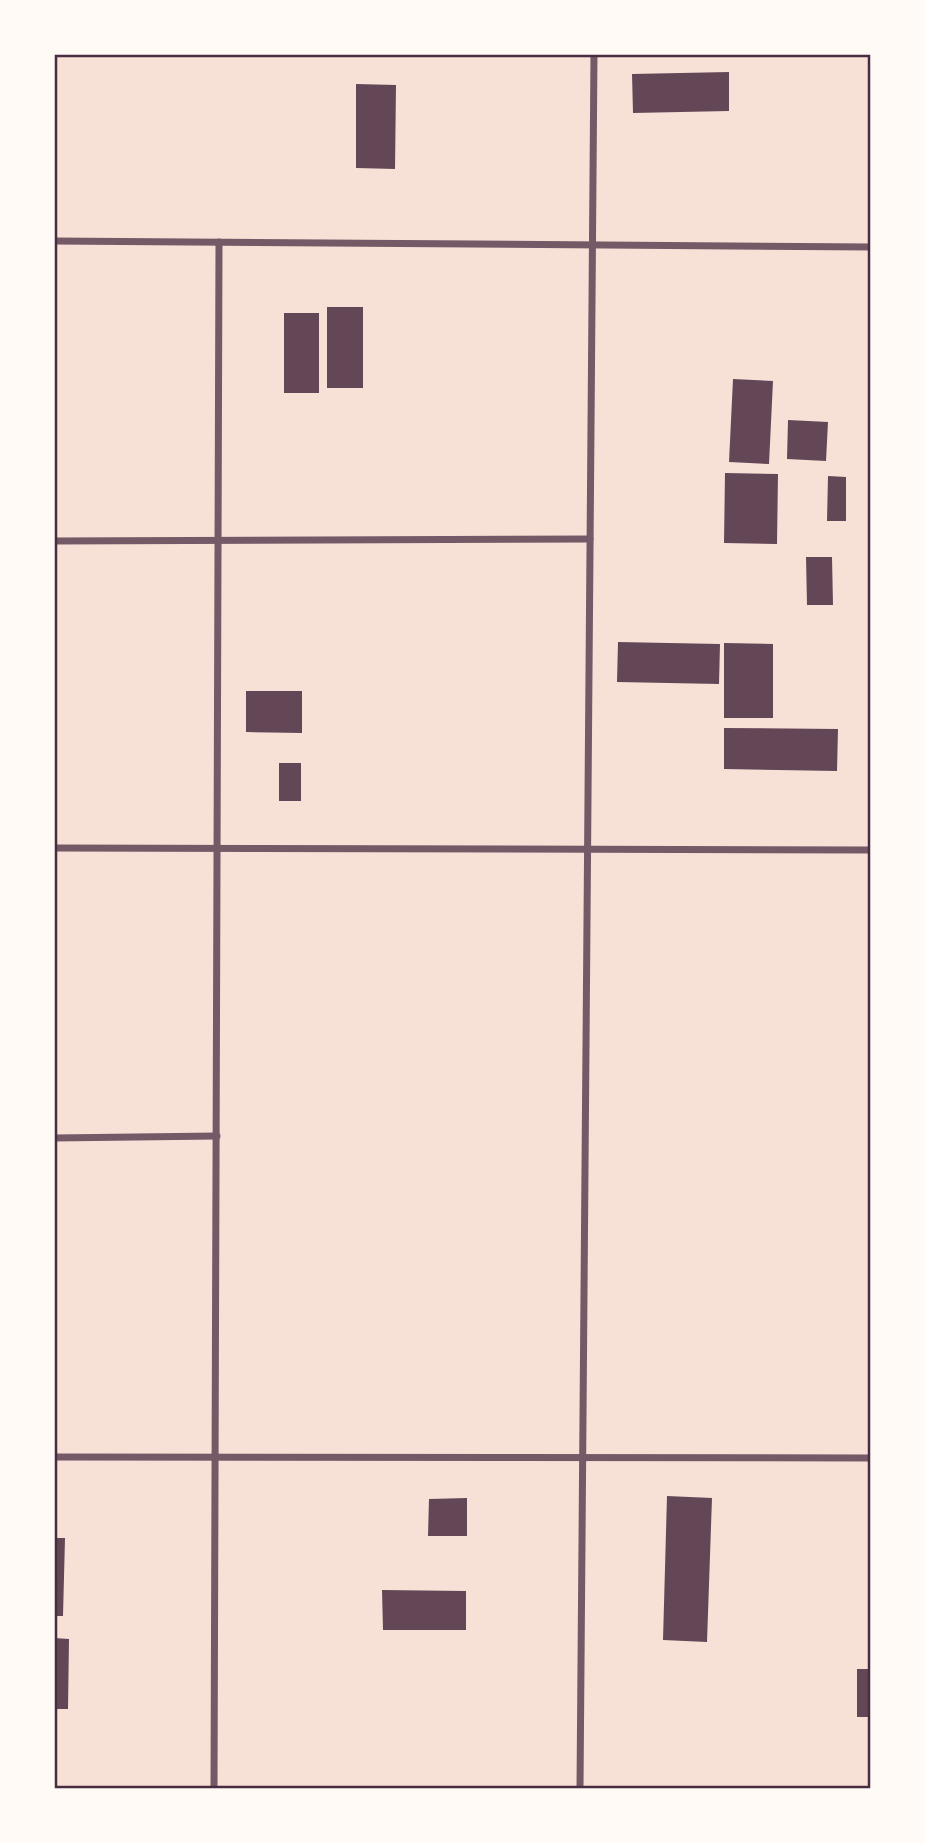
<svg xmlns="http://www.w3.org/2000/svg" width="925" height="1843" font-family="Commissioner,sans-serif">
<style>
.building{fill:#644757}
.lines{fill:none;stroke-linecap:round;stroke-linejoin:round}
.minor{stroke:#755966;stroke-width:7}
.neatline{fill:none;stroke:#4a2c40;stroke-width:2.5}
</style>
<rect width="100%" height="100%" fill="#f7e1d7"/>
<!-- building -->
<g class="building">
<polygon points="729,72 729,111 633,113 632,74"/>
<polygon points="356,84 396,85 395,169 356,168"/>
<rect x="327" y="307" width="36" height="81"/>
<rect x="284" y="313" width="35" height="80"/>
<polygon points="733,379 773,381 769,464 729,462"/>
<polygon points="788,420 828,422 826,461 787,459"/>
<polygon points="725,473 778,474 777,544 724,543"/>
<polygon points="828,476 846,477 846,521 827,521"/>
<polygon points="806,557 832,557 833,605 807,605"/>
<polygon points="618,642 720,644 719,684 617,682"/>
<polygon points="724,643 773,644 773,718 724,718"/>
<polygon points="246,691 302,691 302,733 246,732"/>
<polygon points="724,728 838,729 837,771 724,769"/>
<rect x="279" y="763" width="22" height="38"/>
<polygon points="667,1496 712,1498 707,1642 663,1640"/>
<polygon points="467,1498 467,1536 428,1536 429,1499"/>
<polygon points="54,1538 65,1538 63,1616 54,1616"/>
<polygon points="382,1590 466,1591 466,1630 383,1630"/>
<polygon points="54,1638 69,1639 68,1709 54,1709"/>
<rect x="857" y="1669" width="14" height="48"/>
</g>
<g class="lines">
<!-- minor -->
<g class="minor">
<polyline points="54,241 871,247"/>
<polyline points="54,541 590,539"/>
<polyline points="54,848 871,850"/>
<polyline points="54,1138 217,1136"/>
<polyline points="54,1457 871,1458"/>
<polyline points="214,1789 219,242"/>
<polyline points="580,1789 594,54"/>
</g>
</g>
<!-- border -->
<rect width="925" height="1843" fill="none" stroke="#fffaf5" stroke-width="112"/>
<rect x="56" y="56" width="813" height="1731" class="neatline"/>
</svg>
